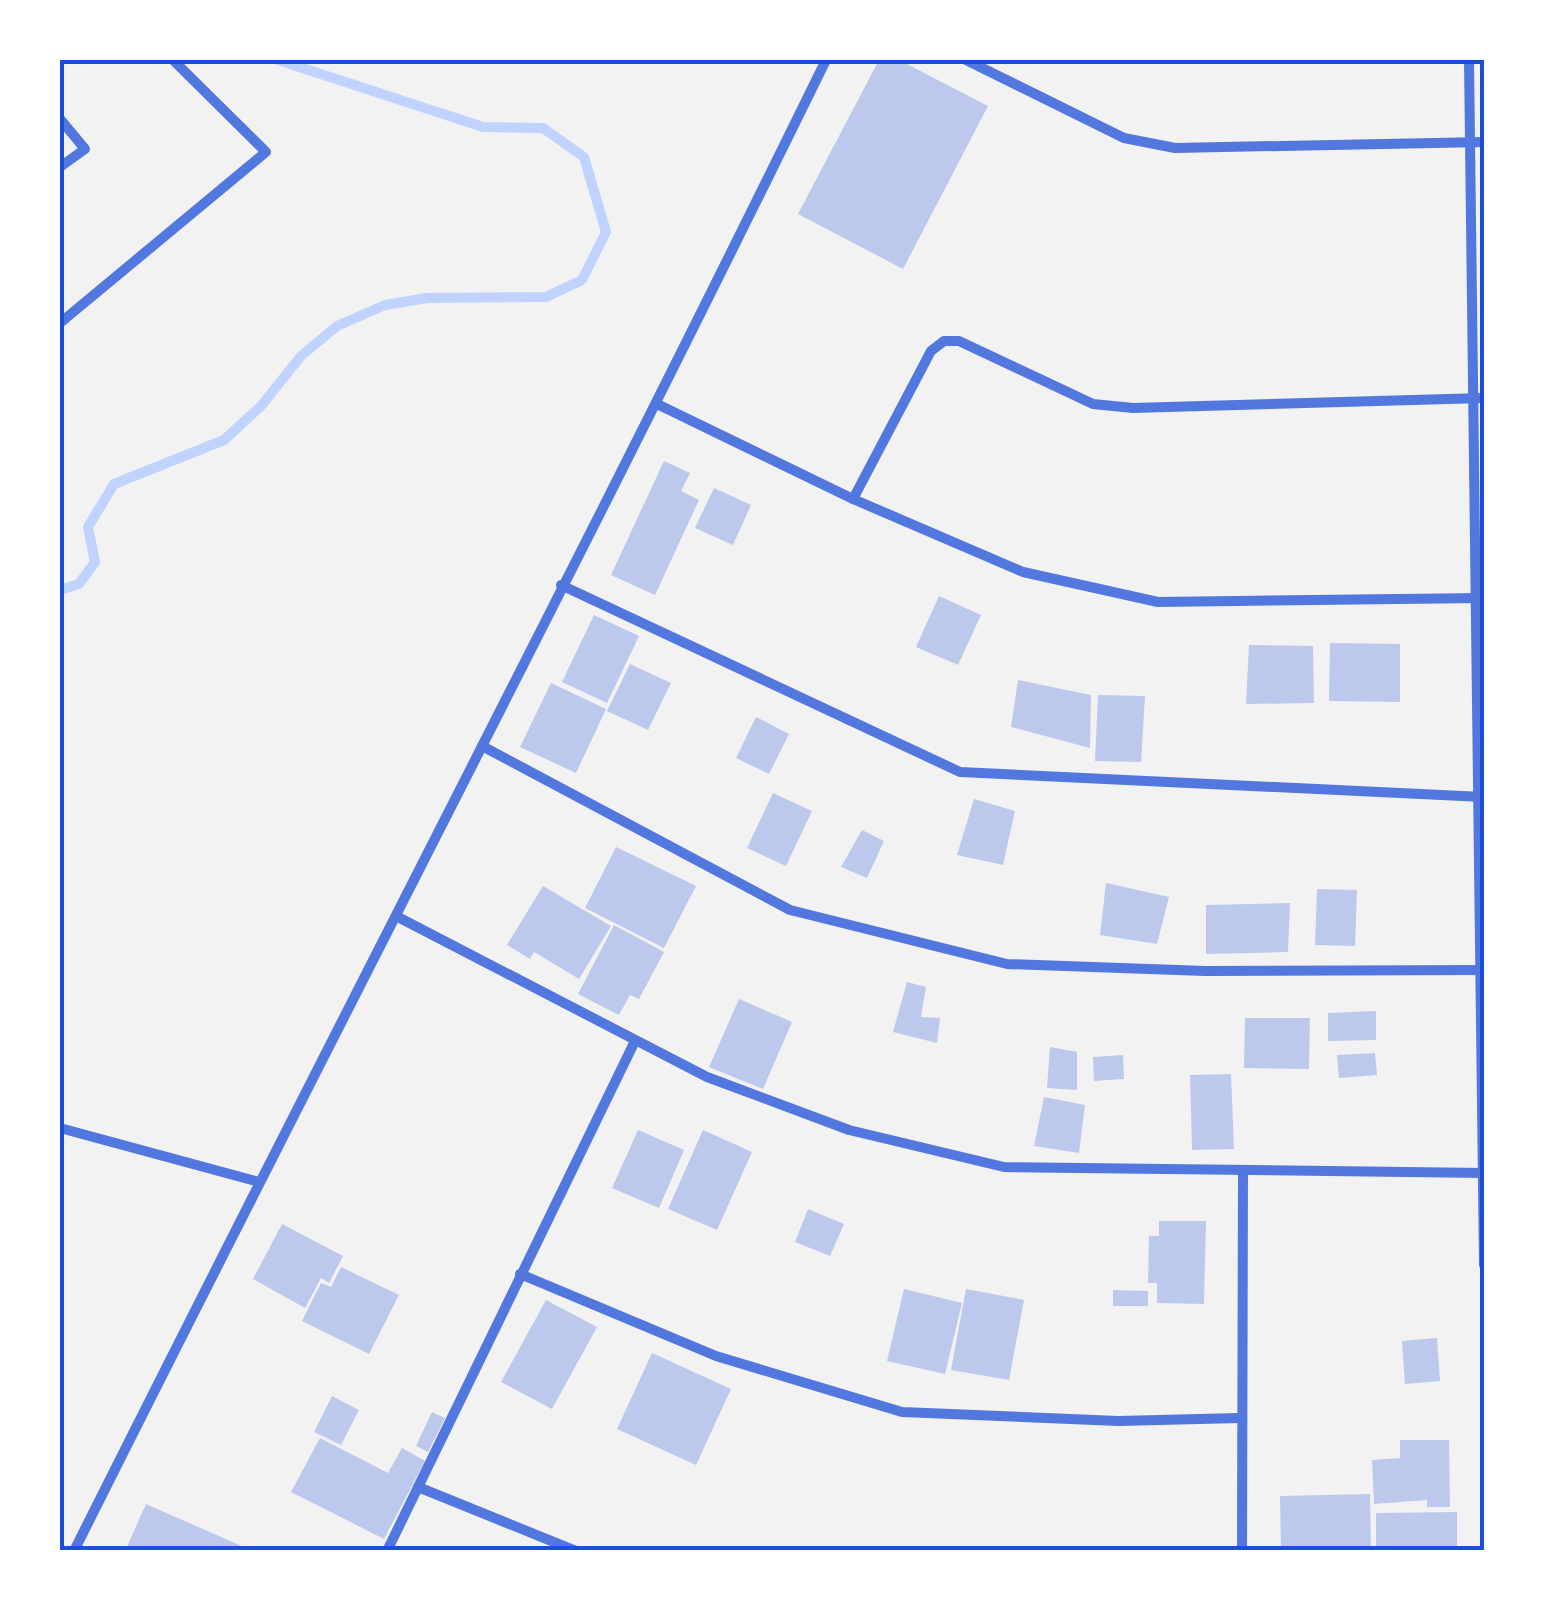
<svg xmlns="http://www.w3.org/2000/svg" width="1544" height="1611" font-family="'Nunito Sans',sans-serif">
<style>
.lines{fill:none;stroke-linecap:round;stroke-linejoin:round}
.stream{stroke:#bfd3fe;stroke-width:10}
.building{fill:#bdc9ec}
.minor{stroke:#5277de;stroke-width:10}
.neatline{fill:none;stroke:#1d4ed8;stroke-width:4}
</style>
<rect width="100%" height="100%" fill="#f2f2f2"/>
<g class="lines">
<!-- stream -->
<polyline class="stream" points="60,590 79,584 95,562 88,527 114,484 224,440 261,406 301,356 337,326 385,305 427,298 546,297 582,280 606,232 584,157 543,128 483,127 278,60"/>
</g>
<!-- building -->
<g class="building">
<polygon points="879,60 899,60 988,106 903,269 798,214"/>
<polygon points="664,461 690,473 681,491 699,500 655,595 611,575"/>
<polygon points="714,488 751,505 733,545 695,528"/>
<polygon points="939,596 981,615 958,665 916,647"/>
<polygon points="594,615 639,636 607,703 562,682"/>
<polygon points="1330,643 1400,644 1400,702 1329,701"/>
<polygon points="1249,645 1313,646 1314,703 1246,704"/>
<polygon points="630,664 671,683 648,730 607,711"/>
<polygon points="1018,680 1091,695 1090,748 1011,727"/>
<polygon points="551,683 606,709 576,773 520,747"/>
<polygon points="1098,695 1145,696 1141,762 1095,761"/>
<polygon points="756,717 789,734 769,774 736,758"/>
<polygon points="773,793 812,811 786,866 747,848"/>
<polygon points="974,799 1015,811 1003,865 957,855"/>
<polygon points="862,830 884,841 867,878 841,867"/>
<polygon points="616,847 696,886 664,948 585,908"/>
<polygon points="1106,883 1169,897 1157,944 1100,935"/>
<polygon points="543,886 611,926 579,979 534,952 530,959 507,945"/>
<polygon points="1317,889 1357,890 1355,946 1315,945"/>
<polygon points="1290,903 1288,952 1206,954 1206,905"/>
<polygon points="614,925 664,952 639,999 630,995 619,1015 578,994"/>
<polygon points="907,982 926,987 921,1017 940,1018 937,1043 893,1032"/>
<polygon points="739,999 792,1022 763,1089 709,1067"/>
<polygon points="1376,1011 1376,1040 1328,1041 1328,1013"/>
<polygon points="1245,1018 1310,1018 1309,1069 1244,1068"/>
<polygon points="1050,1047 1077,1052 1077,1090 1047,1088"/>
<polygon points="1375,1053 1377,1075 1339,1078 1337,1055"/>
<polygon points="1123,1055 1124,1079 1094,1081 1093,1057"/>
<polygon points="1231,1074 1234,1149 1192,1150 1190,1075"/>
<polygon points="1044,1097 1085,1105 1079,1153 1034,1146"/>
<polygon points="638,1130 684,1150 659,1208 612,1188"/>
<polygon points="703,1130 752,1152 717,1230 668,1209"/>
<polygon points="808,1209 844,1224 830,1256 795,1242"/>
<polygon points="1159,1221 1206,1221 1204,1304 1157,1303 1157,1283 1148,1283 1149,1236 1159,1236"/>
<polygon points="282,1224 343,1256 329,1283 321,1278 305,1308 253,1279"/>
<polygon points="341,1267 399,1295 369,1354 302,1321 321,1283 331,1287"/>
<polygon points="904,1289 962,1303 945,1374 887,1361"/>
<polygon points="966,1289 1024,1300 1009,1380 951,1370"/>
<polygon points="1113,1290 1148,1291 1148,1306 1113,1306"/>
<polygon points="546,1300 597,1327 552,1409 501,1382"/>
<polygon points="1437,1338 1440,1381 1405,1384 1402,1341"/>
<polygon points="652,1353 731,1389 696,1465 617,1429"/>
<polygon points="332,1396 359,1410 341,1445 314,1432"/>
<polygon points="432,1412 445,1418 428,1452 416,1446"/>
<polygon points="320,1438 388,1473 402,1448 425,1461 384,1539 291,1492"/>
<polygon points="1400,1440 1449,1440 1450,1507 1427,1507 1427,1500 1374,1504 1372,1460 1400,1458"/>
<polygon points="1370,1494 1371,1551 1281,1551 1280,1496"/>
<polygon points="146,1504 253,1551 125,1551"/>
<polygon points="1457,1512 1457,1551 1376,1551 1376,1513"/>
</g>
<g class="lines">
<!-- minor -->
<g class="minor">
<polyline points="966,60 1124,138 1175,148 1484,142"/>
<polyline points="1469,60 1484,1265"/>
<polyline points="60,119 85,149 60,167"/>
<polyline points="60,323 266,152 173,60"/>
<polyline points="657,404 853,499 1023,572 1158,602 1483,598"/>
<polyline points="853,499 931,351 944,341 959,341 1093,404 1133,408 1484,398"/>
<polyline points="561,585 960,772 1483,797"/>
<polyline points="482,746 790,910 1007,964 1205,971 1484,970"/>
<polyline points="396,916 707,1077 849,1130 1004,1167 1484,1173"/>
<polyline points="60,1128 259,1182"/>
<polyline points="520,1274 716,1356 902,1412 1118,1421 1240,1418"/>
<polyline points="418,1487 576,1551"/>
<path d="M74 1551C323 1053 581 560 826 60"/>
<polyline points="387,1551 635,1041"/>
<polyline points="1242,1551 1243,1170"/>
</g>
</g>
<!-- border -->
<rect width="1544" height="1611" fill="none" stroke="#ffffff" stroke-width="125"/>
<rect x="62" y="62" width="1420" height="1486" class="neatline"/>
</svg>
